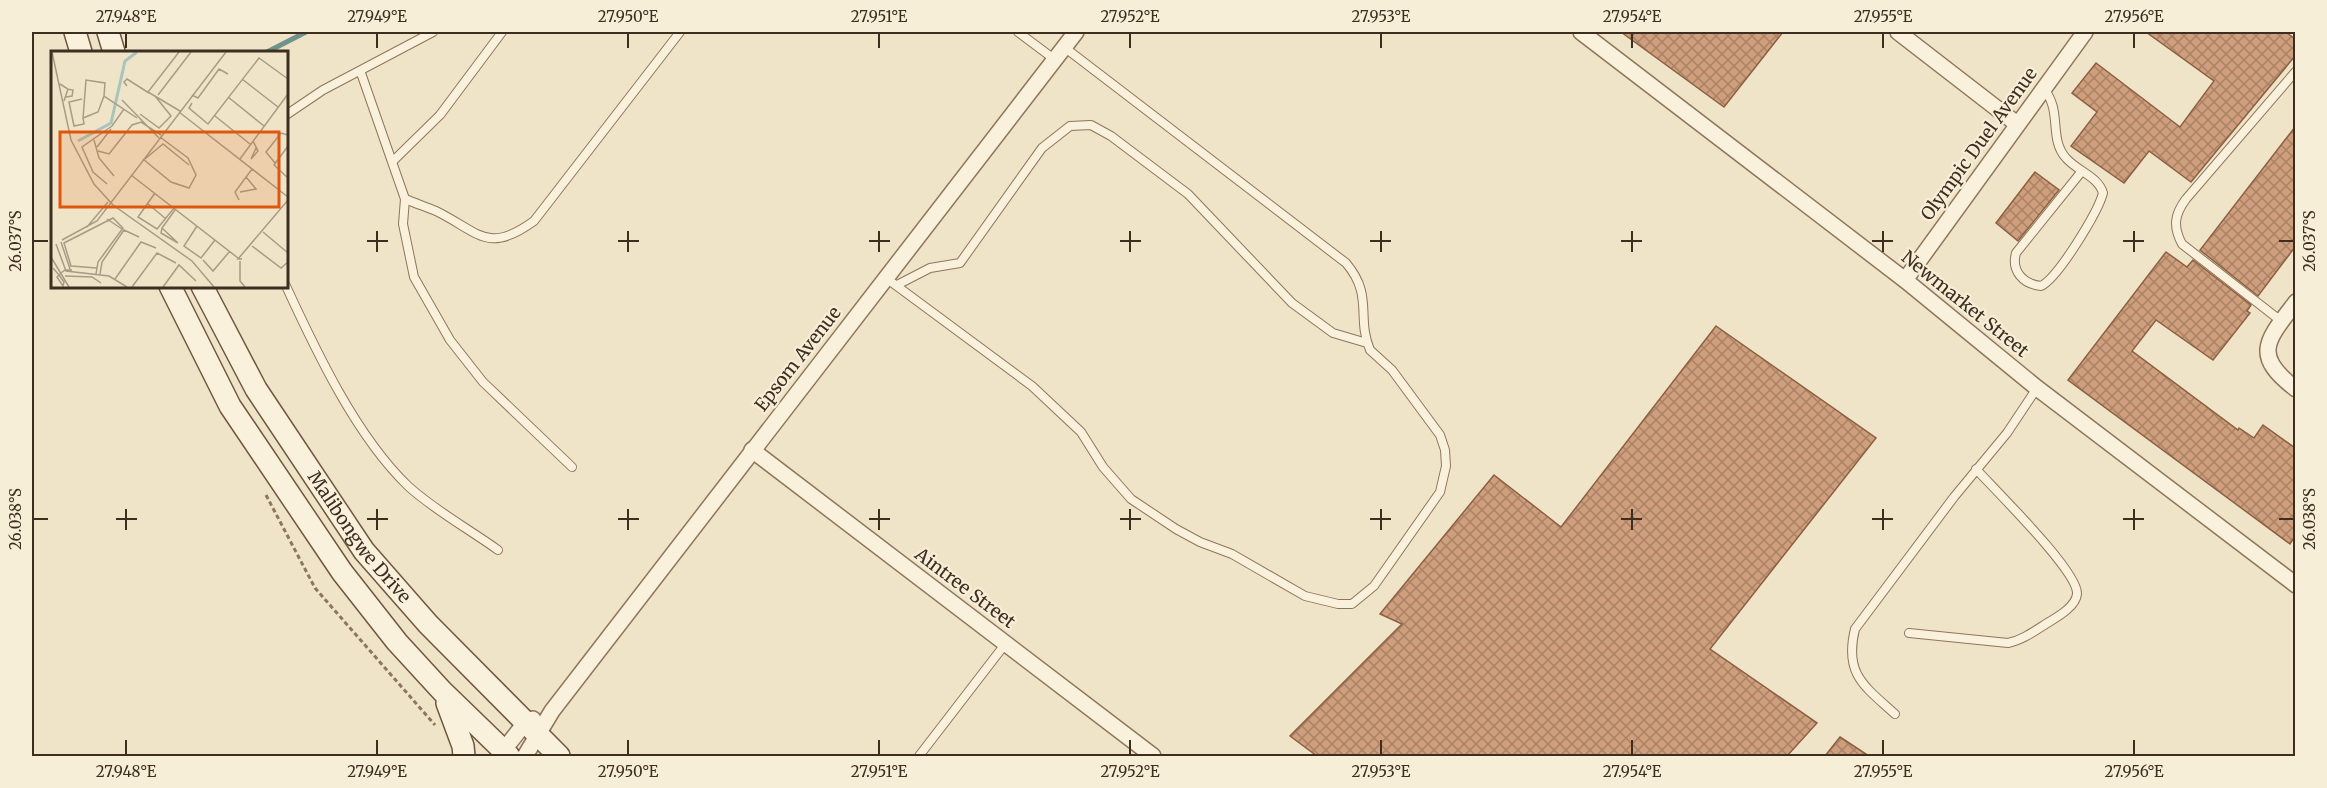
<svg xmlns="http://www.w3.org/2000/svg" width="2327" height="788" font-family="Merriweather,serif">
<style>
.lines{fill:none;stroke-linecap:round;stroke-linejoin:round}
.stream{stroke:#6f938a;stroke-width:5}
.building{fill:url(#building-cross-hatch);stroke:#8d5f41;stroke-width:1.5}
.lane-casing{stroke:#8d765c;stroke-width:10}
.street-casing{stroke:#8d765c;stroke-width:18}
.secondary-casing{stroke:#6f573f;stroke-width:24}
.path{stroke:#8d765c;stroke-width:3;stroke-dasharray:4.5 3;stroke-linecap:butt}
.lane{stroke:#faf1dc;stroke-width:8}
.street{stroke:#faf1dc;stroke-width:15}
.secondary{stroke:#faf1dc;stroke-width:21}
.ticks{fill:none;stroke:#3d2e20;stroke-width:2}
.labels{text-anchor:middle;stroke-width:4.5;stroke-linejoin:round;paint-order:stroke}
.street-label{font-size:18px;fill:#3d2e20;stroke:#f7eed8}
.inset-river{fill:none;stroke:#a9c4bc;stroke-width:3}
.inset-road{fill:none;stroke:#a89b85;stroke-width:1.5}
.view{fill:#df570d;fill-opacity:0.15;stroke:#df570d;stroke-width:3}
.inset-edge{fill:none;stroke:#3d2e20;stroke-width:3}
.neatline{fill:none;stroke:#3d2e20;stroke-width:2}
.ticks-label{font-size:15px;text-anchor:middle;fill:#3d2e20}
</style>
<defs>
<pattern id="building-cross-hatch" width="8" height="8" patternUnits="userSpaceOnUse" patternTransform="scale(1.5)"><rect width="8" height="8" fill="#cf9f7d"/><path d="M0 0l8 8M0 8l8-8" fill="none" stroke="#a98266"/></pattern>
</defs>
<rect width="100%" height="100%" fill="#f0e4c8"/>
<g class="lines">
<!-- stream -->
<polyline class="stream" points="267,52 306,32"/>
</g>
<!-- building -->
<g class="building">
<polygon points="1621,32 1783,32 1724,107"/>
<polygon points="2146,32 2286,32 2295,39 2295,56 2191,182 2149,151 2124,183 2071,146 2097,112 2072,93 2096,63 2180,127 2214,81"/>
<polygon points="2295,127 2295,247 2258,296 2200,250"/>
<polygon points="2035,172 2059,190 2018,241 1996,223"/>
<polygon points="2166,252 2187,267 2193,260 2251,305 2247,311 2250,313 2213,360 2156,320 2132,351 2238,430 2239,428 2254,438 2263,425 2295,448 2295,536 2290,544 2068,380"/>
<polygon points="1716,326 1876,438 1710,649 1817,723 1787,756 1317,756 1290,736 1402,624 1380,614 1494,475 1561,527"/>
<polygon points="1840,737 1869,756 1825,756"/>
</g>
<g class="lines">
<defs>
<g id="lane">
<polyline points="1018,32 1054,59"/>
<polyline points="361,73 405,199 403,224 414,277 450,340 483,382 572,467"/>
<path d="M2043 88C2063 110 2048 138 2066 158 2077 171 2098 176 2103 193 2098 212 2058 278 2041 286 2023 284 2011 271 2016 253L2082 171"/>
<polyline points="286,115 323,90 433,32"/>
<polyline points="393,161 440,115 502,32"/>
<path d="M405 199C415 203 426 207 436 211 479 232 487 255 534 221L680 32"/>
<path d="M886 278 1032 386 1081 432 1103 467 1131 499 1176 529 1200 542 1232 554 1305 596 1338 604H1352L1374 586 1440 492 1446 466 1445 450 1440 435 1392 370 1370 350C1356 317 1374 296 1346 263L1064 47"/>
<polyline points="897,285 930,268 960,263 1042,148 1070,126 1091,125 1111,136 1188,194 1292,303 1333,333 1367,343"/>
<path d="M286 286C316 351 356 436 408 486 434 510 469 529 498 550"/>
<path d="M2281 321 2182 244C2173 227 2174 215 2186 199L2296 71"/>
<path d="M1909 633 2008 643C2023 640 2036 630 2049 622 2059 616 2076 606 2077 594 2079 572 1994 489 1976 469"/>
<path d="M1895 714C1864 686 1844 674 1855 629L1954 497 2007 433 2037 388"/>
<polyline points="919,756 1006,643"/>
</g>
<g id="street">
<polyline points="1581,32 1905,280 2037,388 2296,585"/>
<polyline points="1898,32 2017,124"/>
<polyline points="1905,280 2085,32"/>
<path d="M2296 302C2267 340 2251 355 2296 389"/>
<polyline points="752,450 1153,756"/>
<polyline points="499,756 525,723 533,719"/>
<polyline points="525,756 552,711 1076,32"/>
</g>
<g id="secondary">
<polyline points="75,32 81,52"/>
<polyline points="108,32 114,52"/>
<polyline points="170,286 230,406 342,572 397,642 442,691 509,756"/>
<path id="s1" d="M202 286 256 389 364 551 428 624 559 756"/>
<polyline points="447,703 463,746 464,756"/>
</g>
</defs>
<!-- lane casing -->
<use href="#lane" class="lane-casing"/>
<!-- street casing -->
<use href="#street" class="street-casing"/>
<!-- secondary casing -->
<use href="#secondary" class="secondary-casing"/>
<!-- path -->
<polyline class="path" points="266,495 315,588 435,725"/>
<!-- lane -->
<use href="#lane" class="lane"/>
<!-- street -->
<use href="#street" class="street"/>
<!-- secondary -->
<use href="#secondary" class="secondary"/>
</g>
<!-- ticks -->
<path class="ticks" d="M126 33V48M377 33V48M628 33V48M879 33V48M1130 33V48M1381 33V48M1632 33V48M1883 33V48M2134 33V48M377 231V252M628 231V252M879 231V252M1130 231V252M1381 231V252M1632 231V252M1883 231V252M2134 231V252M33 241H48M367 241H388M618 241H639M869 241H890M1120 241H1141M1370 241H1391M1621 241H1642M1872 241H1893M2123 241H2144M2279 241H2294M126 509V530M377 509V530M628 509V530M879 509V530M1130 509V530M1381 509V530M1632 509V530M1883 509V530M2134 509V530M33 519H48M116 519H137M367 519H388M618 519H639M869 519H890M1120 519H1141M1370 519H1391M1621 519H1642M1872 519H1893M2123 519H2144M2279 519H2294M126 740V755M377 740V755M628 740V755M879 740V755M1130 740V755M1381 740V755M1632 740V755M1883 740V755M2134 740V755"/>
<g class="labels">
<!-- street labels -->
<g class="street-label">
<text transform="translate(1979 144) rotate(-54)" y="6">Olympic Duel Avenue</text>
<text transform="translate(1965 304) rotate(39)" y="6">Newmarket Street</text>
<text transform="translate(798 359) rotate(-52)" y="6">Epsom Avenue</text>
<text dy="6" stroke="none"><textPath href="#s1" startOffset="297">Malibongwe Drive</textPath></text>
<text transform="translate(965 588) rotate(37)" y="6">Aintree Street</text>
</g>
</g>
<!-- overview -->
<g transform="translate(51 51)">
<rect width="237" height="237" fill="#f0e4c8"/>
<path class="inset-river" d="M27 90 60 72 74 10 86 1"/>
<path class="inset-road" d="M1 1 20 89 43 133 62 154 141 210 163 236M128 1 97 41 129 60M191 28 227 56M9 33 17 38 13 50M76 35 73 31 76 28 98 42M107 44 140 1M141 44 147 47 168 18 177 23M53 45 47 61 32 67 35 29 54 32 53 45 86 67M15 46 21 45 22 39 16 38M177 46 213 75M31 48 18 51 23 75 33 73 32 67M71 49 108 87M141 52 138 57 157 73 208 7 237 28M128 61 237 146M89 63 108 77 120 65 104 45M164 65 199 93M43 89 48 107 63 125M202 90 207 100 200 108 205 97M237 95 223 114 237 127M46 96 60 78M47 100 58 103 81 74 90 71 110 84M92 108 120 131 138 137 145 124 137 107 109 86M94 108 112 93 138 114M189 108 237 43M224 112 215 101 230 82 237 84M80 124 187 207M56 133 42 121 31 96 61 75 73 58M189 141 205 138 195 126M104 142 87 166 106 178 123 157M188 149 184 141 201 118M96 152 115 168M56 168 71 178M146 175 133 195 150 207 164 189M36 176 57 151M111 177 110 182 127 192M111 177 127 192M111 177 124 159M212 181 237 202M11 189 46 170 175 1M10 191 19 218M5 193 15 220 58 225 76 236M201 195 230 217 237 211M0 206 18 236M191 208H187L237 149M152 209 162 220 179 200M189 210V230L194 236M2 217 8 224 13 231 12 235 6 226 10 222 14 219H21M45 223 47 211 72 177 62 167 13 192 20 215 46 217M49 223 51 211 73 179 88 186M14 225 41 226 50 232M64 228 90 191 105 197M81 236 106 202 125 212M112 236 128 214 145 230"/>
<path class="view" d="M9 81H228V156H9Z"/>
<rect width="237" height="237" class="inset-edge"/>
</g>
<!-- border -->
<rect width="2327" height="788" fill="none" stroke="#f7eed8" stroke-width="66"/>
<rect x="33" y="33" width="2261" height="722" class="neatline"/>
<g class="ticks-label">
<text x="126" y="22">27.948°E</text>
<text x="377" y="22">27.949°E</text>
<text x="628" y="22">27.950°E</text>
<text x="879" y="22">27.951°E</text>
<text x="1130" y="22">27.952°E</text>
<text x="1381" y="22">27.953°E</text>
<text x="1632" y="22">27.954°E</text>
<text x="1883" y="22">27.955°E</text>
<text x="2134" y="22">27.956°E</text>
<text transform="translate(16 241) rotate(-90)" y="5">26.037°S</text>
<text transform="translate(2310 241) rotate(-90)" y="5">26.037°S</text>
<text transform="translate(16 519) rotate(-90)" y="5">26.038°S</text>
<text transform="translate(2310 519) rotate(-90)" y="5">26.038°S</text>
<text x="126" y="777">27.948°E</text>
<text x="377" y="777">27.949°E</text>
<text x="628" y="777">27.950°E</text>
<text x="879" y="777">27.951°E</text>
<text x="1130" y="777">27.952°E</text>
<text x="1381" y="777">27.953°E</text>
<text x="1632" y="777">27.954°E</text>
<text x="1883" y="777">27.955°E</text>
<text x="2134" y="777">27.956°E</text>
</g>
</svg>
